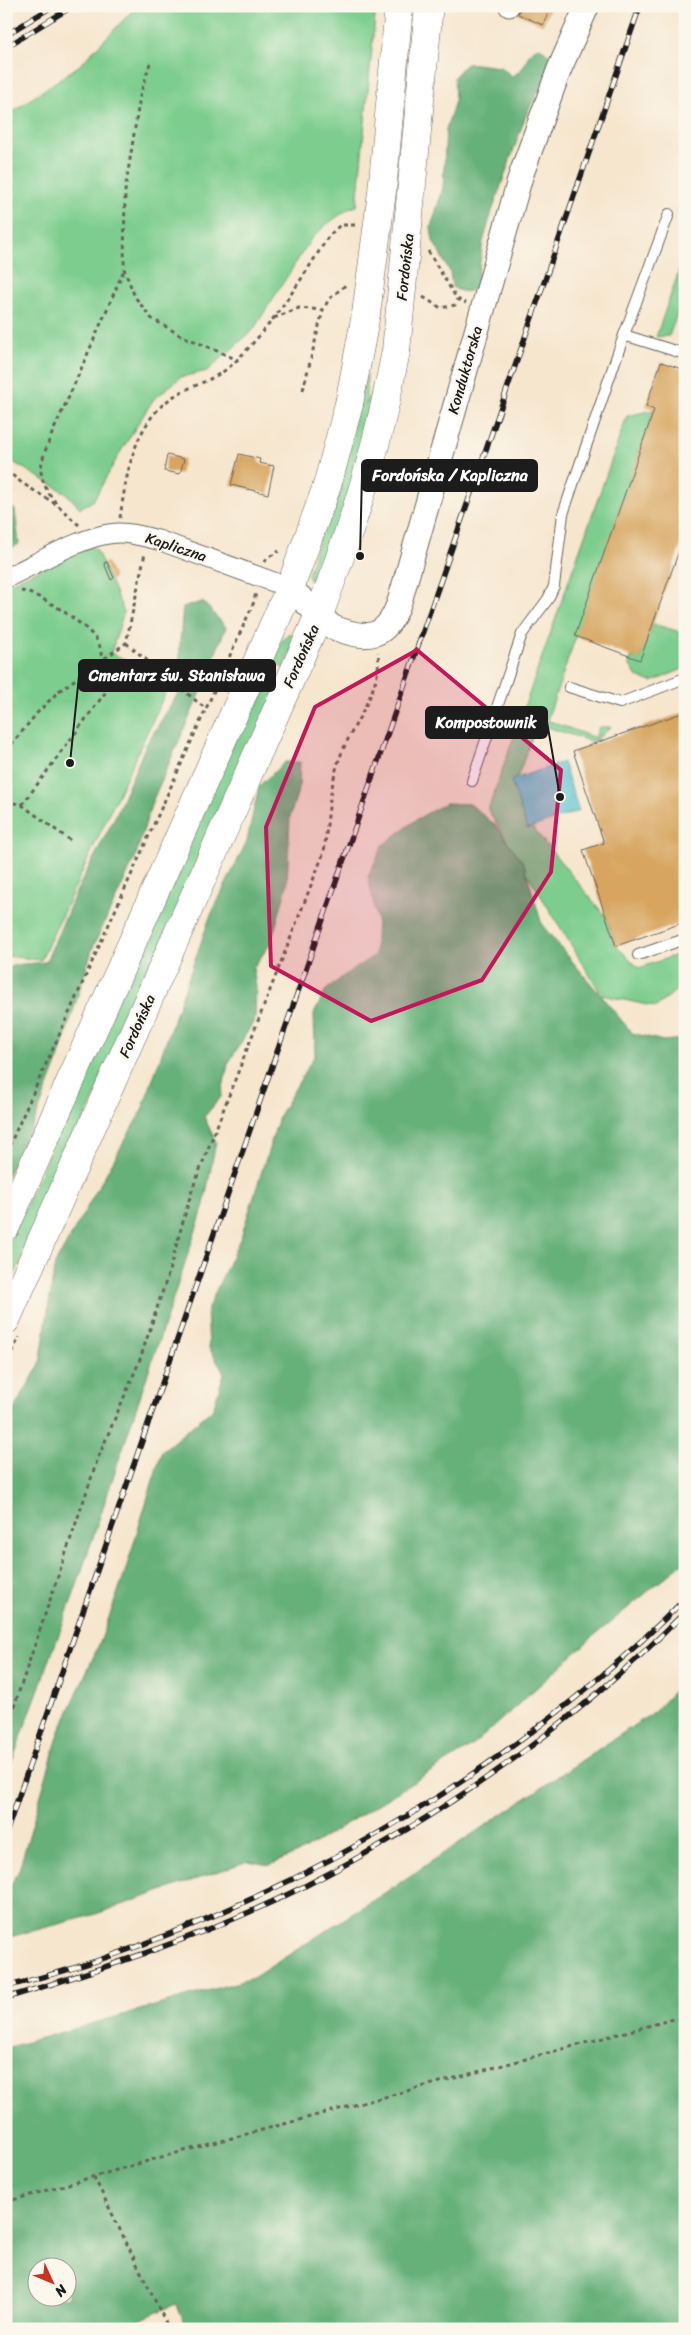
<svg xmlns="http://www.w3.org/2000/svg" width="691" height="2335" font-family="Sriracha,sans-serif">
<style>
.green{fill:#7dcd8e;stroke:#4c7455}
.forest{fill:#66b079;stroke:#41664a;fill-rule:evenodd}
.water{fill:#55c1cf;stroke:#386e76}
.building{fill:#d7a55e}
.lines{fill:none;stroke-linecap:round;stroke-linejoin:round}
.service-casing{stroke:#68635a;stroke-width:12}
.minor-casing{stroke:#68635a;stroke-width:21}
.tertiary-casing{stroke:#68635a;stroke-width:26}
.primary-casing{stroke:#68635a;stroke-width:29}
.path{stroke:#68635a;stroke-width:3;stroke-dasharray:4 4;stroke-linecap:butt}
.service{stroke:#fff;stroke-width:10}
.minor{stroke:#fff;stroke-width:19}
.tertiary{stroke:#fff;stroke-width:24}
.primary{stroke:#fff;stroke-width:28}
.rail-casing{stroke:#1c1c1c;stroke-width:5.5}
.rail{stroke:#fbf7ec;stroke-width:4;stroke-dasharray:11;stroke-linecap:butt}
.primary-bridge-casing{stroke:#68635a;stroke-width:29;stroke-linecap:butt}
.primary-bridge{stroke:#fff;stroke-width:28}
.marked{fill:#c2185b;fill-opacity:0.2;stroke:#c2185b;stroke-width:4;stroke-linejoin:round}
.labels{text-anchor:middle;stroke-width:4;stroke-linejoin:round;paint-order:stroke}
.street-label{font-size:15px;fill:#1c1c1c;stroke:#fbf7ec}
.leader{fill:none;stroke:#1c1c1c;stroke-width:2}
.callout-dot{fill:#1c1c1c;stroke:#fbf7ec;stroke-width:2}
.callout{fill:#1c1c1c;stroke:#1c1c1c;stroke-width:2}
.callout-label{font-size:16px;text-anchor:middle;font-weight:bold;fill:#fff}
</style>
<rect width="100%" height="100%" fill="#fbf7ec"/>
<filter id="ink" filterUnits="userSpaceOnUse"><feTurbulence type="fractalNoise" baseFrequency=".02" numOctaves="2"/><feDisplacementMap in="SourceGraphic" scale="10" xChannelSelector="R" yChannelSelector="G"/><feConvolveMatrix kernelMatrix="1 2 1 2 8 2 1 2 1" color-interpolation-filters="sRGB"/></filter>
<filter id="wash" filterUnits="userSpaceOnUse"><feTurbulence type="fractalNoise" baseFrequency=".0096" numOctaves="4" result="noise"/><feDisplacementMap in="SourceGraphic" scale="20" xChannelSelector="R" yChannelSelector="G"/><feGaussianBlur stdDeviation="1.12" result="paint"/><feColorMatrix in="noise" values="0 0 0 0 0 0 0 0 0 0 0 0 0 0 0 0 0 1.4 0 .05"/><feComposite in="paint" operator="in"/></filter>
<g filter="url(#wash)">
<rect width="100%" height="100%" fill="#f6e6ce"/>
<!-- green -->
<g class="green">
<polygon points="137,6 376,6 357,206 350,208 327,224 311,239 253,330 207,371 181,377 153,400 121,451 93,501 80,508 66,493 6,458 6,116 80,65"/>
<polygon points="685,254 685,292 669,336 656,337"/>
<polygon points="380,372 358,474 320,578 310,582 308,575 367,374 366,405"/>
<polygon points="654,410 547,720 595,738 599,727 611,727 596,740 590,741 537,724 517,778 511,780 528,829 532,827 606,917 616,946 639,968 685,952 685,983 656,1007 602,995 488,810 627,416"/>
<polygon points="87,547 96,549 124,612 111,653 171,681 41,960 6,956 6,585"/>
<polygon points="653,624 677,631 685,636 685,668 652,682 637,677 629,664 631,657 640,659"/>
<polygon points="289,633 295,638 284,668 269,661 280,643"/>
<polygon points="264,672 282,679 6,1294 6,1250"/>
</g>
<!-- forest -->
<g class="forest">
<path d="M540 47 550 56 547 73 526 115 491 214 483 242 476 288C467 294 461 292 452 287L450 272 433 241 431 227 443 188 446 129 455 101 454 77 467 63 500 67 512 76C516 74 520 72 522 68 528 60 528 49 540 47Z"/>
<polygon points="6,501 15,510 19,544 6,551"/>
<polygon points="203,602 226,627 196,702 152,802 135,858 93,947 56,1066 33,1125 6,1178 6,970 14,965 46,962 77,890 114,819 146,745 179,692 180,642 183,607"/>
<polygon points="285,762 300,762 299,787 290,817 287,885 271,943 253,968 256,987 255,1019 228,1064 221,1097 204,1117 216,1142 203,1209 76,1588 6,1778 6,1423 40,1364 55,1264 142,1110 210,917 247,841 259,786"/>
<polygon points="446,803 470,804 495,825 524,864 542,925 632,1033 663,1041 683,1039 685,1035 685,1561 596,1634 472,1746 302,1851 270,1865 248,1861 93,1915 6,1938 6,1895 19,1870 59,1733 101,1640 125,1572 162,1451 213,1409 224,1373 209,1348 207,1310 241,1237 280,1114 315,1055 314,1014 325,991 346,974 375,955 377,920 368,877 383,845 417,819"/>
<path d="M685 1679V2329H187L176 2304 119 2329H6V2048L253 1978 386 1892 654 1712ZM38 2268H68V2298H38Z"/>
</g>
<!-- water -->
<polygon class="water" points="563,762 579,811 527,829 511,780"/>
<g id="blocks">
<!-- building -->
<g class="building">
<polygon points="521,6 551,6 543,25 518,14"/>
<polygon points="661,362 685,370 685,534 640,660 575,636 654,410 646,406"/>
<polygon points="239,454 260,459 259,463 274,466 268,494 231,485"/>
<polygon points="167,455 184,459 180,474 164,471"/>
<polygon points="107,562 114,578 111,580 104,563"/>
<polygon points="685,712 685,922 616,946 583,850 604,843 573,751"/>
</g>
</g>
</g>
<g filter="url(#ink)">
<use href="#blocks" fill-opacity="0" stroke="#68635a" stroke-width="1"/>
<g class="lines">
<defs>
<g id="service">
<polyline points="624,335 669,214"/>
<polyline points="569,687 620,703 685,678"/>
<polyline points="472,781 522,634 548,599 554,586 563,514 624,335 685,354"/>
<polyline points="638,955 685,939"/>
</g>
<g id="minor">
<polyline points="509,7 509,6"/>
<path d="M6 578C36 564 87 533 119 533 133 533 147 537 161 541L290 588"/>
</g>
<path id="tertiary" d="M290 588 332 627C368 641 387 640 400 600L521 175 559 70 587 6"/>
<g id="primary">
<polyline points="6,1226 290,588 327,486 349,404"/>
<path d="M6 1320 319 615C340 558 361 500 376 441 384 411 390 381 396 351"/>
</g>
</defs>
<!-- service casing -->
<use href="#service" class="service-casing"/>
<!-- minor casing -->
<use href="#minor" class="minor-casing"/>
<!-- tertiary casing -->
<use href="#tertiary" class="tertiary-casing"/>
<!-- primary casing -->
<use href="#primary" class="primary-casing"/>
<!-- path -->
<g class="path">
<polyline points="150,63 140,96 125,191 124,269 135,297 151,318 180,335 238,360"/>
<polyline points="428,251 457,299 466,303"/>
<polyline points="423,297 441,308 455,305 457,299"/>
<polyline points="274,318 299,308 323,310"/>
<polyline points="303,390 323,310 329,299 348,283"/>
<polyline points="6,470 22,483 57,505"/>
<path d="M120 518C127 470 135 415 183 391 203 382 222 376 238 359 274 323 301 280 328 237L340 225H357"/>
<path d="M79 525C64 512 42 493 41 470 41 454 59 419 66 403 86 358 105 314 124 270"/>
<polyline points="265,562 267,558 279,551"/>
<path d="M21 591C41 594 84 623 96 639 101 645 101 654 102 661"/>
<polyline points="126,643 206,709"/>
<polyline points="6,751 38,712 59,691 126,643 145,553"/>
<polyline points="6,801 22,805 71,841"/>
<polyline points="22,805 108,689 110,664 103,662"/>
<polyline points="6,1153 254,602 256,592"/>
<polyline points="6,1367 19,1337"/>
<path d="M6 1730 98 1458 139 1362 167 1278 192 1190 324 852C328 821 329 789 339 760 351 725 383 690 378 652"/>
<polyline points="94,2177 169,2329"/>
<polyline points="6,2202 158,2158 685,2016"/>
</g>
<!-- service -->
<use href="#service" class="service"/>
<!-- minor -->
<use href="#minor" class="minor"/>
<!-- tertiary -->
<use href="#tertiary" class="tertiary"/>
<!-- primary -->
<use href="#primary" class="primary"/>
<defs>
<g id="rail">
<polyline points="6,35 53,6"/>
<polyline points="6,47 73,6"/>
<polyline points="6,1833 640,6"/>
<path d="M6 1987C38 1978 70 1970 102 1959 319 1884 522 1762 685 1599"/>
<path d="M6 1998C106 1968 209 1934 303 1887 442 1816 575 1724 685 1612"/>
</g>
</defs>
<!-- rail casing -->
<use href="#rail" class="rail-casing"/>
<!-- rail -->
<use href="#rail" class="rail"/>
<defs>
<g id="primary-bridge">
<polyline points="396,351 429,6"/>
<polyline points="349,404 366,314 382,192 399,6"/>
</g>
</defs>
<!-- primary-bridge casing -->
<use href="#primary-bridge" class="primary-bridge-casing"/>
<!-- primary-bridge -->
<use href="#primary-bridge" class="primary-bridge"/>
</g>
</g>
<!-- marked area -->
<path class="marked" d="M417 650 561 770 551 872 482 980 371 1021 271 966 266 827 315 707Z"/>
<g class="labels">
<!-- street labels -->
<g class="street-label">
<text transform="translate(405 267) rotate(-84)" y="5">Fordońska</text>
<text transform="translate(465 370) rotate(-74)" y="5">Konduktorska</text>
<text transform="translate(176 547) rotate(18)" y="5">Kapliczna</text>
<text transform="translate(301 656) rotate(-66)" y="5">Fordońska</text>
<text transform="translate(137 1026) rotate(-66)" y="5">Fordońska</text>
</g>
</g>
<!-- callouts -->
<path class="leader" d="M360 556L362 475M70 763L79 676M560 797L547 722"/>
<g class="callout-dot">
<circle cx="360" cy="556" r="5"/>
<circle cx="70" cy="763" r="5"/>
<circle cx="560" cy="797" r="5"/>
</g>
<g class="callout">
<rect x="362" y="460" width="175" height="31" rx="5"/>
<rect x="79" y="660" width="196" height="31" rx="5"/>
<rect x="426" y="707" width="121" height="31" rx="5"/>
</g>
<g class="callout-label">
<text x="450" y="481">Fordońska / Kapliczna</text>
<text x="177" y="681">Cmentarz św. Stanisława</text>
<text x="486" y="728">Kompostownik</text>
</g>
<!-- margin -->
<rect width="691" height="2335" fill="none" stroke="#fbf7ec" stroke-width="25"/>
<!-- north arrow -->
<g transform="translate(52 2282) rotate(134)"><circle r="24" fill="#fbf7ec" stroke="#a29f99"/>
<path d="M0-4L9 19L0 12L-9 19Z" fill="#c8321e"/>
<text y="-8" font-size="14" font-weight="bold" text-anchor="middle" fill="#1c1c1c">N</text>
</g>
</svg>
